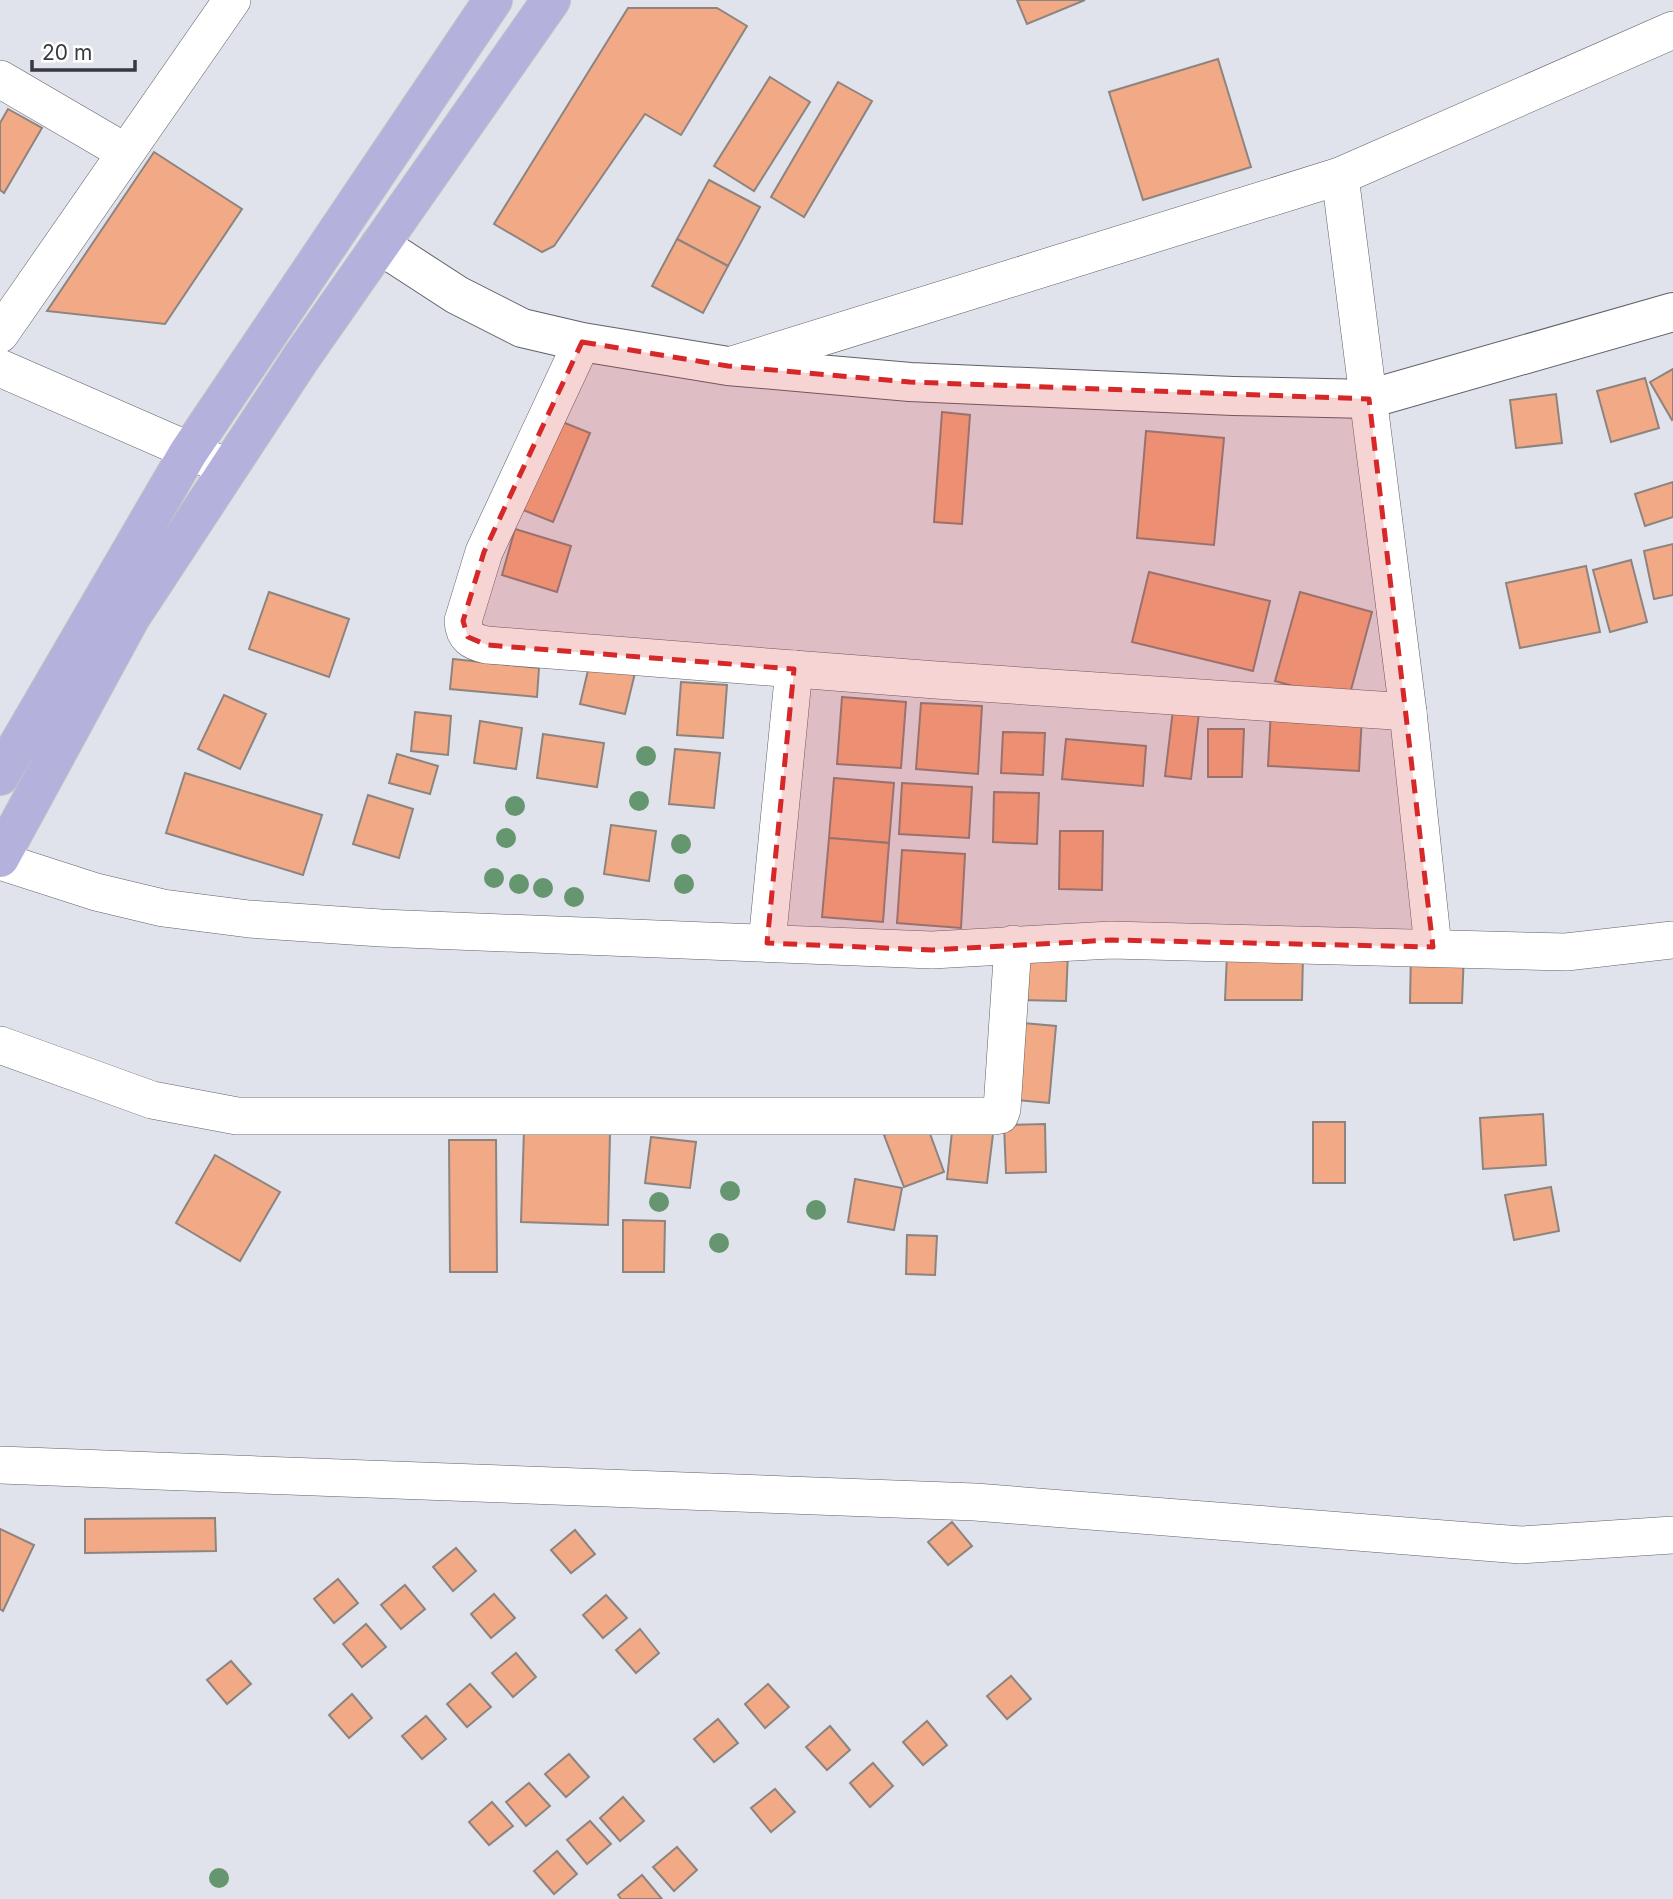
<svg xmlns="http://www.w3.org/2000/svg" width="1673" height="1899" font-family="Inter,sans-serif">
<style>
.building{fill:#f2a985;stroke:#8d8480;stroke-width:2}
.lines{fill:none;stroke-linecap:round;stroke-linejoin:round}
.minor-casing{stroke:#5e6168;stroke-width:38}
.tertiary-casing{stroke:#5e6168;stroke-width:40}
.primary-casing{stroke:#c3c4c4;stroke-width:40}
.minor{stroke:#fff;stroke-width:37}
.tertiary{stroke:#fff;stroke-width:38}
.primary{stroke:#b5b1dd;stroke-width:38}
.tree{fill:#659670}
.marked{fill:#d62828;fill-opacity:0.2;stroke:#d62828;stroke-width:5;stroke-dasharray:14 9;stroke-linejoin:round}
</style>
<rect width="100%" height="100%" fill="#e0e3ec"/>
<!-- building -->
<g class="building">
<polygon points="1017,0 1085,0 1027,24"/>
<polygon points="628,8 717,8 747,26 681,135 645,114 554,246 542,252 494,224"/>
<polygon points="1218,59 1251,167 1143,200 1109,92"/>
<polygon points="770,77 810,102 754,191 714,166"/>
<polygon points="838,82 872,101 804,217 771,197"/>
<polygon points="8,109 42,128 4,193 0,190 0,123"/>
<polygon points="154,152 242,209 165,324 47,311"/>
<polygon points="709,180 760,207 728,266 677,239"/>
<polygon points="677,239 728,266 703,313 652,286"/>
<polygon points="1673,369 1673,419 1672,420 1650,382"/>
<polygon points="1645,378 1659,428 1611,442 1597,391"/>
<polygon points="1556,394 1562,443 1516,448 1510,400"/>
<polygon points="942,412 970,415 962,524 934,522"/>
<polygon points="560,421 590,433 553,522 523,510"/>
<polygon points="1146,431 1224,438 1214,545 1137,538"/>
<polygon points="1673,482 1673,517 1645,526 1635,494"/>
<polygon points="515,529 571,546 557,592 502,575"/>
<polygon points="1673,544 1673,595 1654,599 1644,551"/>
<polygon points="1631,560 1647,622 1610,632 1593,570"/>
<polygon points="1586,566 1600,632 1520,648 1506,583"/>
<polygon points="1149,572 1270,601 1253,671 1132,642"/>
<polygon points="269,592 349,619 329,677 249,649"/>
<polygon points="1300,592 1372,612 1348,701 1275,681"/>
<polygon points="453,659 539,668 537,697 450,689"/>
<polygon points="590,662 635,673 625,714 580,704"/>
<polygon points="681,682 727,685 723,738 677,735"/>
<polygon points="224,695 266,714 240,769 198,749"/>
<polygon points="842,697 906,702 901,768 837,764"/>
<polygon points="921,703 982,706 978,774 916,769"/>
<polygon points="1173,710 1199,713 1191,779 1165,776"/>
<polygon points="1271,710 1362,715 1359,771 1268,766"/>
<polygon points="415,712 451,716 448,755 411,751"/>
<polygon points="480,721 522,728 516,769 474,763"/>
<polygon points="1208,729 1244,729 1242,777 1208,777"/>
<polygon points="1003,732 1045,733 1043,775 1001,773"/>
<polygon points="543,734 604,743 597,787 537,778"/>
<polygon points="1066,739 1146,746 1143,786 1062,779"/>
<polygon points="675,749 720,753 714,808 669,804"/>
<polygon points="397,754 438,766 430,794 389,783"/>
<polygon points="185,773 322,815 303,875 166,833"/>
<polygon points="834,778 894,783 889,843 829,838"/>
<polygon points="902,783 972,787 969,838 899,834"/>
<polygon points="994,792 1039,793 1037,844 993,842"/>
<polygon points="368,795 413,809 399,858 353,844"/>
<polygon points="611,825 656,831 649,881 604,874"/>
<polygon points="1060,831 1103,831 1102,890 1059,889"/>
<polygon points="829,838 889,843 883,922 822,917"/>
<polygon points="902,850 965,854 961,928 897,923"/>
<polygon points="1021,950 1068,951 1066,1001 1020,1000"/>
<polygon points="1411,951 1464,952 1462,1003 1410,1003"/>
<polygon points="1227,954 1303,955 1302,1000 1225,1000"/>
<polygon points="1023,1023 1056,1026 1049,1103 1016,1100"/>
<polygon points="1543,1114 1546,1165 1483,1169 1480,1118"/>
<polygon points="925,1120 944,1172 904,1187 884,1135"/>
<polygon points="953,1122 994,1126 987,1183 947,1179"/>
<rect x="1313" y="1122" width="32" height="61"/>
<polygon points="1045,1124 1046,1172 1006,1173 1004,1125"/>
<polygon points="524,1130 610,1133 608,1225 521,1222"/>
<polygon points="651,1137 696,1142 690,1188 645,1183"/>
<polygon points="449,1140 496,1140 497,1272 450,1272"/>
<polygon points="215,1155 280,1192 240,1261 176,1223"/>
<polygon points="855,1179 902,1188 894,1230 848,1222"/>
<polygon points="1551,1187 1559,1231 1514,1240 1505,1195"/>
<polygon points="623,1220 665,1221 664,1272 623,1272"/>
<polygon points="907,1235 937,1236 935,1275 906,1274"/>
<polygon points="215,1518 216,1551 85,1553 85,1519"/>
<polygon points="952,1522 972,1546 948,1565 928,1542"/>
<polygon points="0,1529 34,1545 3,1611 0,1609"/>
<polygon points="575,1530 595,1554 571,1573 551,1550"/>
<polygon points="456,1548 476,1571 453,1591 433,1567"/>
<polygon points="338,1579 358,1603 334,1623 314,1599"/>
<polygon points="405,1585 425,1609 401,1629 381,1605"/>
<polygon points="494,1594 515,1618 491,1638 471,1614"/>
<polygon points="606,1595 627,1618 603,1638 583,1615"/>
<polygon points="366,1624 386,1647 362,1667 343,1644"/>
<polygon points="640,1629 659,1653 636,1673 616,1650"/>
<polygon points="516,1653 536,1677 513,1697 492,1673"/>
<polygon points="231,1661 251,1684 227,1704 207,1680"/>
<polygon points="1011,1676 1031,1699 1007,1719 987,1696"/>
<polygon points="470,1684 491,1707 467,1727 447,1704"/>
<polygon points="768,1684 789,1707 765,1728 745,1704"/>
<polygon points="352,1694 372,1718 349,1738 329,1715"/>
<polygon points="426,1716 446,1739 422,1759 402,1736"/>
<polygon points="718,1719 738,1743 714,1762 694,1739"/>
<polygon points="927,1721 947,1745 923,1765 903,1742"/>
<polygon points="830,1726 850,1750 827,1770 806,1747"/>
<polygon points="569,1754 589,1777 566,1797 545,1774"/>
<polygon points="873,1763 893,1786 870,1807 850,1783"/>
<polygon points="529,1783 550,1806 526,1826 506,1802"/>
<polygon points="775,1789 795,1812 771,1832 751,1808"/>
<polygon points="623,1797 644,1821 620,1841 600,1818"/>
<polygon points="492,1802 513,1826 489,1845 469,1822"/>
<polygon points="590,1821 611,1844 587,1864 567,1840"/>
<polygon points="677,1847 697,1870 674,1891 653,1867"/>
<polygon points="557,1851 577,1874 554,1894 534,1871"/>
<polygon points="642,1875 662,1899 621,1899 618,1895"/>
</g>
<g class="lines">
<defs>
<g id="minor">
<polyline points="0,79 125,152"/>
<polyline points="1340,176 1408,712 1433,947"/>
<polyline points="0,334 232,0"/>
<path d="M582 342 484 552 463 621C464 637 472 642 487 645L936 680 1408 712"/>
<polyline points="729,366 1340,176 1673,30"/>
<polyline points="0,368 229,468"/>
<polyline points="0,861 96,892 163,908 249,919 381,928 932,950 1111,940 1566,952 1673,940"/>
<polyline points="767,943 794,669"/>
<polyline points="0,1045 152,1100 237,1116 994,1116 1000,1115 1002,1109 1013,944"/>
<polyline points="0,1465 975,1502 1521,1545 1673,1535"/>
</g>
<polyline id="tertiary" points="380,245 457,295 522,328 582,342 728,366 910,382 1233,396 1369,399 1673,312"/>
<g id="primary">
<polyline points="0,776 188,453 493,0"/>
<polyline points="0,858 131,617 301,358 551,0"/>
</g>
</defs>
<!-- minor casing -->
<use href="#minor" class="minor-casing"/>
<!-- tertiary casing -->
<use href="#tertiary" class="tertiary-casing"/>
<!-- primary casing -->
<use href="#primary" class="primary-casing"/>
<!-- minor -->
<use href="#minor" class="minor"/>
<!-- tertiary -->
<use href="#tertiary" class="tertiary"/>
<!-- primary -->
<use href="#primary" class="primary"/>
</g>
<!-- trees -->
<g class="tree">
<circle cx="646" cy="756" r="10"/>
<circle cx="639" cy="801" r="10"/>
<circle cx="515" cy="806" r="10"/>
<circle cx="506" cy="838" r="10"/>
<circle cx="681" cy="844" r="10"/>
<circle cx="494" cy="878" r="10"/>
<circle cx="519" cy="884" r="10"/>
<circle cx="684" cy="884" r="10"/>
<circle cx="543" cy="888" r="10"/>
<circle cx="574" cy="897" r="10"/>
<circle cx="730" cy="1191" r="10"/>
<circle cx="659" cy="1202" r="10"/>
<circle cx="816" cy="1210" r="10"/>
<circle cx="719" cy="1243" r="10"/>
<circle cx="219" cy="1878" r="10"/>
</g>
<!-- marked area -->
<path class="marked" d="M582 342 728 366 910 382 1369 399 1433 947 1111 940 932 950 767 943 794 669 487 645 468 637 463 621 484 552Z"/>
<!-- scale -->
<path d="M32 60v10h103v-10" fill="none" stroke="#37393c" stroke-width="3.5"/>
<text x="42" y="60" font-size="21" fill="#37393c" stroke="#ffffff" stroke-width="5" paint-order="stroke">20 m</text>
</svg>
